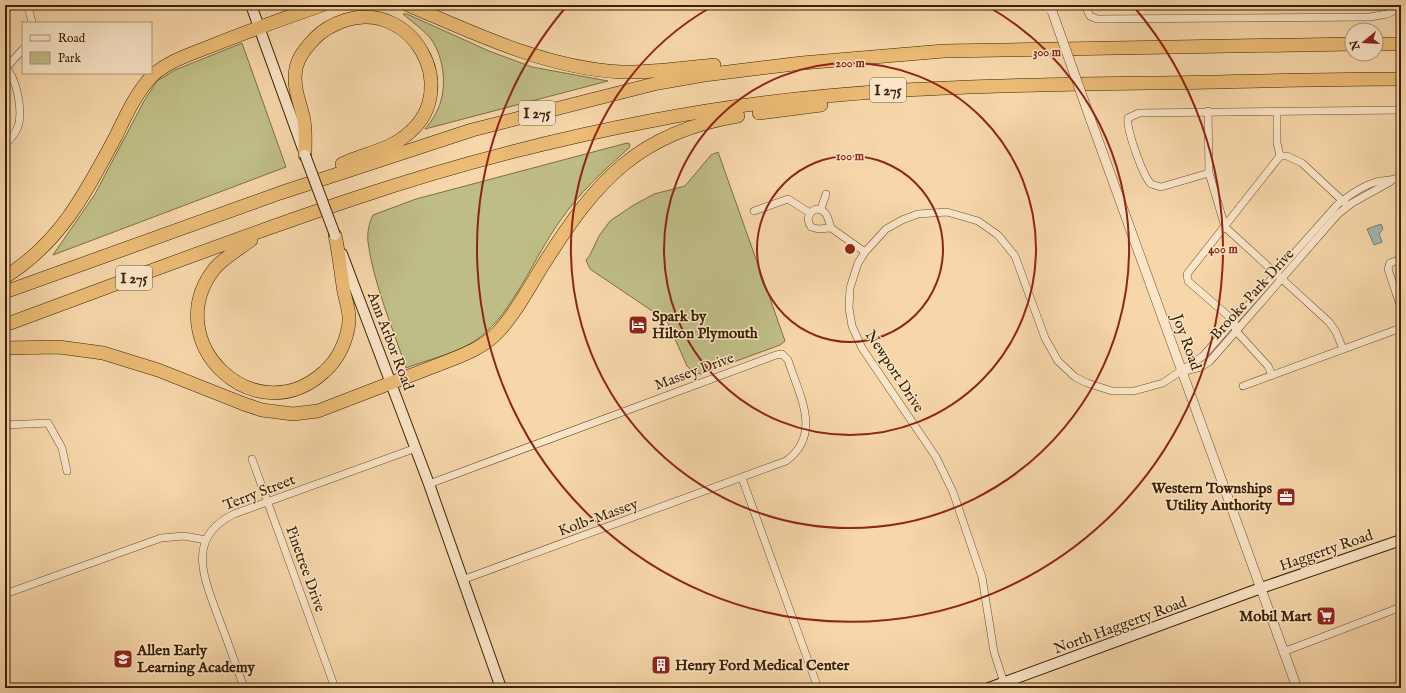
<svg xmlns="http://www.w3.org/2000/svg" width="1406" height="693" font-family="'IM FELL English',serif">
<style>
.green{fill:#bfbd86;stroke:#7c6e44}
.water{fill:#a0b7b2;stroke:#777b6c}
.lines{fill:none;stroke-linecap:round;stroke-linejoin:round}
.minor-casing{stroke:#694e2d;stroke-width:8}
.tertiary-casing{stroke:#694e2d;stroke-width:10}
.secondary-casing{stroke:#3a2003;stroke-width:12}
.motorway-casing{stroke:#3a2003;stroke-width:14}
.minor{stroke:#fae5c8;stroke-width:7}
.tertiary{stroke:#fae5c8;stroke-width:9}
.secondary{stroke:#fae5c8;stroke-width:10}
.motorway{stroke:#ecbc75;stroke-width:13}
.tertiary-bridge-casing{stroke:#694e2d;stroke-width:10;stroke-linecap:butt}
.secondary-bridge-casing{stroke:#3a2003;stroke-width:12;stroke-linecap:butt}
.tertiary-bridge{stroke:#fae5c8;stroke-width:9}
.secondary-bridge{stroke:#fae5c8;stroke-width:10}
.ring{fill:none;stroke:#8f2418;stroke-width:2}
.labels{text-anchor:middle;stroke-width:3;stroke-linejoin:round;paint-order:stroke}
.shield{fill:#fae5c8;stroke:#745b3e;stroke-width:1}
.shield-label{font-size:14px;font-weight:bold;fill:#3a2003}
.street-label{font-size:15px;fill:#3a2003;stroke:#fae5c8}
.poi-label{font-size:15px;font-weight:bold;fill:#3a2003;stroke:#fae5c8;text-anchor:start}
.centre{fill:#8f2418;stroke:#fae5c8;stroke-width:2}
.ring-label{font-size:12px;text-anchor:middle;font-weight:bold;fill:#8f2418;stroke:#fae5c8;stroke-width:3;stroke-linejoin:round;paint-order:stroke}
</style>
<rect width="100%" height="100%" fill="#f7d7aa"/>
<filter id="stains"><feTurbulence type="fractalNoise" baseFrequency=".005" numOctaves="4"/><feColorMatrix values="0 0 0 0 .2 0 0 0 0 .09 0 0 0 0 .02 0 0 0 .5 -.17"/></filter>
<radialGradient id="worn" r=".72"><stop offset=".6" stop-color="#630" stop-opacity="0"/><stop offset="1" stop-color="#630" stop-opacity=".3"/></radialGradient>
<!-- green -->
<g class="green">
<path d="M403 14H407L489 51 532 67 608 81 425 129C429 124 433 119 436 113 448 91 445 59 431 39 424 30 412 22 403 14Z"/>
<polygon points="242,43 286,167 53,255 95,194 144,101 157,81 175,70"/>
<path d="M627 143 630 144 629 148C604 170 579 193 560 221 534 257 514 311 479 338 459 353 429 359 406 368 393 329 373 282 368 242 367 233 369 223 373 215L416 199Z"/>
<polygon points="718,152 785,341 780,345 701,374 694,373 687,366 667,321 590,269 586,260 590,255 599,236 610,221 632,206 654,194 685,186 711,155"/>
</g>
<!-- water -->
<polygon class="water" points="1381,224 1383,229 1379,234 1382,242 1374,245 1367,229"/>
<g class="lines">
<defs>
<g id="minor">
<polyline points="28,5 32,23"/>
<polyline points="1085,5 1090,16 1097,19 1370,17 1387,14 1401,7"/>
<path d="M5 67C17 78 23 111 18 127 15 134 11 139 5 144"/>
<polyline points="6,68 23,49"/>
<polyline points="1208,111 1209,173 1225,227 1329,322 1336,332 1343,349"/>
<polyline points="1280,156 1287,156 1302,163 1346,204"/>
<path d="M1209 173 1161 187 1151 184C1143 176 1126 129 1128 118L1139 113 1401 110"/>
<path d="M816 209C827 209 828 219 831 228L818 229 811 227C806 219 808 213 816 209Z"/>
<polyline points="821,209 826,194"/>
<polyline points="754,211 788,199 810,213"/>
<polyline points="831,228 865,252"/>
<polyline points="1401,259 1390,263 1388,269 1401,308"/>
<polyline points="1185,371 1201,367 1210,361 1338,214 1352,203 1390,182"/>
<polyline points="1272,375 1268,366 1236,331 1234,321 1188,281 1187,274 1280,156 1277,143 1277,112"/>
<polyline points="1243,386 1401,328"/>
<polyline points="5,425 48,423 62,448 67,471"/>
<polyline points="252,459 335,688"/>
<polyline points="742,478 818,688"/>
<path d="M429 484 776 355 782 354 788 360C799 395 823 434 786 461L462 580"/>
<polyline points="5,594 161,538 184,536 206,540"/>
<polyline points="1283,652 1401,607"/>
<path d="M1004 683 994 652 982 577 953 492 936 457 862 348 852 326 849 308 850 288 858 263 865 252 886 229 902 220 918 214 947 212 978 221 998 235 1015 256 1045 338 1058 361 1075 377 1087 383 1112 391H1134L1163 383 1203 356 1337 205C1348 196 1362 186 1376 182 1384 180 1392 181 1401 177"/>
<path d="M244 688C236 665 228 642 219 619 205 580 184 538 234 514L416 448"/>
</g>
<polyline id="tertiary" points="1090,118 1297,688"/>
<g id="secondary">
<polyline points="251,5 303,149"/>
<polyline points="342,254 429,484 501,688"/>
<polyline points="989,688 1261,588 1401,540"/>
</g>
<g id="motorway">
<path d="M408 5C477 34 545 68 621 72 652 73 684 68 714 65"/>
<polyline points="1376,44 1401,44"/>
<polyline points="759,113 821,105"/>
<path d="M305 155C305 144 306 132 304 121 301 103 292 88 296 68 299 55 307 47 315 38 324 29 334 24 346 20 412 0 461 87 410 132 391 150 365 153 342 164"/>
<path d="M251 240C239 249 225 257 215 268 157 341 255 435 324 372 338 360 347 341 349 322 350 312 346 302 344 292 341 273 339 254 335 235"/>
<path d="M5 277C61 242 86 192 116 136 126 115 136 93 152 76 168 61 191 54 211 46 248 31 285 18 322 5"/>
<polyline points="5,292 280,193 472,130 658,83 704,75 802,63 944,51 1352,44"/>
<path d="M5 325C122 282 238 237 356 198 454 165 555 139 655 120 818 88 984 85 1149 83 1233 82 1317 79 1401 79"/>
<path d="M5 348 59 347 103 353 158 370 244 404 262 410 293 414 318 411 448 361C466 354 484 347 498 332 517 312 530 285 545 262 596 181 639 132 738 116"/>
</g>
</defs>
<!-- minor casing -->
<use href="#minor" class="minor-casing"/>
<!-- tertiary casing -->
<use href="#tertiary" class="tertiary-casing"/>
<!-- secondary casing -->
<use href="#secondary" class="secondary-casing"/>
<!-- motorway casing -->
<use href="#motorway" class="motorway-casing"/>
<!-- minor -->
<use href="#minor" class="minor"/>
<!-- tertiary -->
<use href="#tertiary" class="tertiary"/>
<!-- secondary -->
<use href="#secondary" class="secondary"/>
<!-- motorway -->
<use href="#motorway" class="motorway"/>
<defs>
<polyline id="tertiary-bridge" points="1052,11 1090,118"/>
<polyline id="secondary-bridge" points="305,155 335,235"/>
</defs>
<!-- tertiary-bridge casing -->
<use href="#tertiary-bridge" class="tertiary-bridge-casing"/>
<!-- secondary-bridge casing -->
<use href="#secondary-bridge" class="secondary-bridge-casing"/>
<!-- tertiary-bridge -->
<use href="#tertiary-bridge" class="tertiary-bridge"/>
<!-- secondary-bridge -->
<use href="#secondary-bridge" class="secondary-bridge"/>
</g>
<!-- distance rings -->
<g class="ring">
<circle cx="850" cy="249" r="93"/>
<circle cx="850" cy="249" r="186"/>
<path d="M987 6A279 279 0 1 1 713 6"/>
<path d="M1134 7A373 373 0 1 1 566 7"/>
</g>
<!-- icons -->
<defs>
<symbol id="hotel-square" viewBox="-11 -11 22 22"><rect x="-9" y="-9" width="18" height="18" rx="4" fill="#8f2418" stroke="#fae5c8"/><path d="M-6-4.5h1.5V1H6V5H4.5V3h-9V5H-6ZM-4 0a1.8 1.8 0 1 1 3.6 0ZM.5 0V-2.5h3Q6-2.5 6 0Z" fill="#fff"/></symbol>
<symbol id="office-square" viewBox="-11 -11 22 22"><rect x="-9" y="-9" width="18" height="18" rx="4" fill="#8f2418" stroke="#fae5c8"/><path d="M-6-3h4V-5.5h4V-3h4V5H-6ZM-1-4.5V-3h2v-1.5ZM-6 0V1H6V0Z" fill="#fff"/></symbol>
<symbol id="supermarket-square" viewBox="-11 -11 22 22"><rect x="-9" y="-9" width="18" height="18" rx="4" fill="#8f2418" stroke="#fae5c8"/><path d="M-6-5.5h2.5l.6 2H6L4.5 2H-2.5L-4.4-4H-6ZM-1.5 3.2a1.3 1.3 0 1 0 .1 0ZM3 3.2a1.3 1.3 0 1 0 .1 0Z" fill="#fff"/></symbol>
<symbol id="school-square" viewBox="-11 -11 22 22"><rect x="-9" y="-9" width="18" height="18" rx="4" fill="#8f2418" stroke="#fae5c8"/><path d="M0-5L7-2L0 1L-7-2ZM-4 1L0 2.5L4 1V4Q0 6-4 4Z" fill="#fff"/></symbol>
<symbol id="building-square" viewBox="-11 -11 22 22"><rect x="-9" y="-9" width="18" height="18" rx="4" fill="#8f2418" stroke="#fae5c8"/><path d="M-4-6H4V6H1V3H-1V6H-4ZM-2.5-4.3h1.7v1.8h-1.7ZM.8-4.3h1.7v1.8H.8ZM-2.5-1h1.7V.8h-1.7ZM.8-1h1.7V.8H.8Z" fill="#fff"/></symbol>
</defs>
<g fill-rule="evenodd">
<use href="#hotel-square" x="627" y="314" width="22" height="22"/>
<use href="#office-square" x="1275" y="486" width="22" height="22"/>
<use href="#supermarket-square" x="1315" y="605" width="22" height="22"/>
<use href="#school-square" x="112" y="648" width="22" height="22"/>
<use href="#building-square" x="650" y="654" width="22" height="22"/>
</g>
<g class="labels">
<!-- shield labels -->
<g class="shield">
<rect x="870" y="78" width="36" height="24" rx="3"/>
<rect x="519" y="101" width="36" height="24" rx="3"/>
<rect x="116" y="266" width="36" height="24" rx="3"/>
</g>
<g class="shield-label">
<text x="888" y="95">I 275</text>
<text x="537" y="118">I 275</text>
<text x="134" y="283">I 275</text>
</g>
<!-- street labels -->
<g class="street-label">
<text transform="translate(1252 294) rotate(-48)" y="5">Brooke Park Drive</text>
<text transform="translate(391 341) rotate(69)" y="5">Ann Arbor Road</text>
<text transform="translate(1187 342) rotate(70)" y="5">Joy Road</text>
<text transform="translate(694 371) rotate(-20)" y="5">Massey Drive</text>
<text transform="translate(895 371) rotate(57)" y="5">Newport Drive</text>
<text transform="translate(259 492) rotate(-21)" y="5">Terry Street</text>
<text transform="translate(598 517) rotate(-20)" y="5">Kolb-Massey</text>
<text transform="translate(1326 550) rotate(-19)" y="5">Haggerty Road</text>
<text transform="translate(306 569) rotate(70)" y="5">Pinetree Drive</text>
<text transform="translate(1120 625) rotate(-20)" y="5">North Haggerty Road</text>
</g>
<!-- poi labels -->
<g class="poi-label">
<text x="652" y="321">Spark by<tspan x="652" dy="17">Hilton Plymouth</tspan></text>
<text x="1272" y="493" text-anchor="end">Western Townships<tspan x="1272" dy="17">Utility Authority</tspan></text>
<text x="1312" y="621" text-anchor="end">Mobil Mart</text>
<text x="137" y="655">Allen Early<tspan x="137" dy="17">Learning Academy</tspan></text>
<text x="675" y="670">Henry Ford Medical Center</text>
</g>
</g>
<circle cx="850" cy="249" r="6" class="centre"/>
<g class="ring-label">
<text x="1047" y="56">300 m</text>
<text x="850" y="67">200 m</text>
<text x="850" y="160">100 m</text>
<text x="1223" y="253">400 m</text>
</g>
<!-- margin -->
<rect width="1406" height="693" fill="none" stroke="#f7d7aa" stroke-width="20"/>
<rect x="6" y="6" width="1394" height="681" fill="none" stroke="#3a2003" stroke-width="2"/>
<rect x="10" y="10" width="1386" height="673" fill="none" stroke="#3a2003"/>
<!-- legend -->
<rect x="22" y="22" width="130" height="52" fill="#fae5c8" stroke="#ad9679"/>
<rect x="30" y="35" width="20" height="6" fill="#fae5c8" stroke="#ad9679"/>
<text x="58" y="42" font-size="12" fill="#3a2003">Road</text>
<rect x="30" y="52" width="20" height="12" fill="#bfbd86" stroke="#ad9679"/>
<text x="58" y="62" font-size="12" fill="#3a2003">Park</text>
<!-- north arrow -->
<g transform="translate(1364 42) rotate(252)"><circle r="19" fill="#fae5c8" stroke="#ad9679"/>
<path d="M0-3L7 15L0 10L-7 15Z" fill="#8f2418"/>
<text y="-6" font-size="11" font-weight="bold" text-anchor="middle" fill="#3a2003">N</text>
</g>
<rect width="100%" height="100%" filter="url(#stains)"/>
<rect width="100%" height="100%" fill="url(#worn)"/>
</svg>
